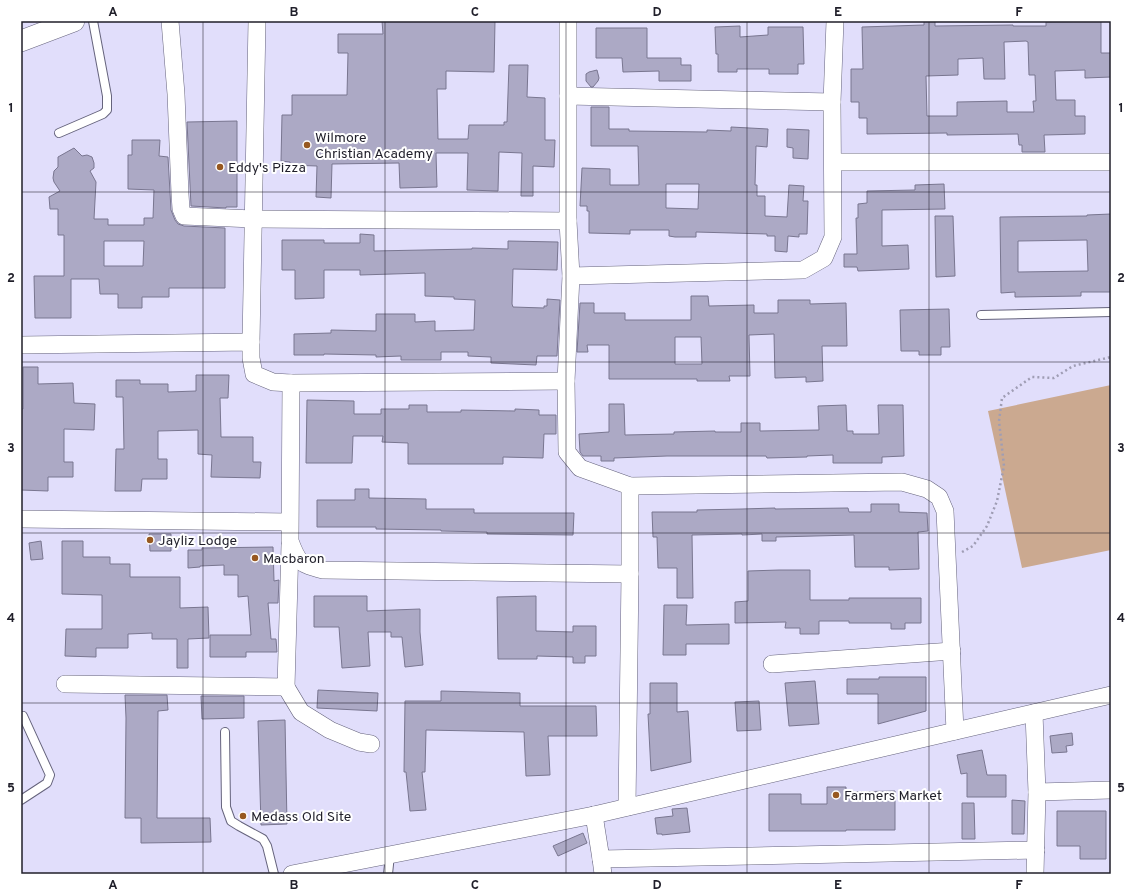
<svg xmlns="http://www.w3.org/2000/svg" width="1132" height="895" font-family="Overpass,sans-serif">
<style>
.green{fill:#cba990}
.building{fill:#aca9c5;stroke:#797690;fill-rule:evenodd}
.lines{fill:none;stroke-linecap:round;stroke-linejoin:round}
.service-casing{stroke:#66647d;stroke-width:10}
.minor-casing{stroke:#66647d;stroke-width:18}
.tertiary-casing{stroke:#66647d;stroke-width:22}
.path{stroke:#9f9db4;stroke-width:2.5;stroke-dasharray:2 3;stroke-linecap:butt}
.service{stroke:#fff;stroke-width:8}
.minor{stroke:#fff;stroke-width:17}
.tertiary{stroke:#fff;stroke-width:21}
.grid{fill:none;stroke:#201f2a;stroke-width:1;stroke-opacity:0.55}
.poi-dot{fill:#975820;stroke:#fff;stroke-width:1.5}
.labels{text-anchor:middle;stroke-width:4;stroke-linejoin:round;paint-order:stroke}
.poi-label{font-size:14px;fill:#201f2a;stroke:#fff;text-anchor:start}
.neatline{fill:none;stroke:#201f2a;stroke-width:1.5}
.grid-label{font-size:13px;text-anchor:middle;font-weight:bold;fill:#201f2a}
</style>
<rect width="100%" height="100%" fill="#e1defb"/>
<!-- green -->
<polygon class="green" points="1111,385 1111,550 1022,568 988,411"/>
<!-- building -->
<g class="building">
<polygon points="382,21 495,21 494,72 446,71 446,89 437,89 438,139 468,139 469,125 504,125 504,122 507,122 509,65 528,65 527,97 545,98 545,140 555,140 554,167 533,166 533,196 521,196 522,153 499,152 498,191 467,190 468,153 436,153 437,187 400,188 399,163 332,164 331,198 316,197 317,166 290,165 290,162 281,161 282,115 292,115 292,95 347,95 348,53 338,53 338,34 383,34"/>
<path d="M924 21H935V26L1013 25V26H1046V22L1101 21V53H1111V77L1085 78V70L1055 71 1056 100H1075V116H1085V134L1044 135 1045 152H1022V145H1019L1018 134 947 135V133L867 134V118H859V102H851V69H863L862 27 924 25ZM1026 41 1028 42 1029 75H1035L1036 101H1033L1034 112H1007V101L957 102V116H927L926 76 958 75V59L983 58 984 79H1005L1004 42Z"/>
<polygon points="740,26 740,37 768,35 768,27 803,27 804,64 798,64 798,74 769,74 769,69 737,69 737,72 718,72 718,54 716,54 715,27"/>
<polygon points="596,28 647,28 647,58 681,58 681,65 691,65 691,81 659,81 659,71 623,72 622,58 596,58"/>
<polygon points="597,70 599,78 598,81 593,87 591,87 586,81 586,74 589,72"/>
<path d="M591 107H609V129H629V131L707 132V130L731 131V127L768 129 767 147 756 146 755 185H757V196H765V216L787 217 789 185 804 186 803 201H808L807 234H799V237L788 236 787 252 775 251V236H767V234L696 232V237H675L669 236V230H630V234L589 233V211H587V206H580L582 168 610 169V185H639L638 146H591ZM666 184H699L698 209 666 208Z"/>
<polygon points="237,121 237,207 226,207 226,208 191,206 187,122"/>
<polygon points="787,129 809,130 808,159 793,158 793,148 787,147"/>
<path d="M132 140H160L159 156 168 157 171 210 175 220 178 224 184 226 225 228V288H169V297H142V308H118V294H100L99 279H71V318H35L34 276H64V235H58V209H50L49 197 60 191 54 182 53 178 54 171 58 167V157L74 148 82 156 87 155 92 157 94 163V168L90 171 96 182 94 219H108V225H144V218H153L154 190 128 189V155H132ZM104 241H144L143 266H104Z"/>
<polygon points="944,184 945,209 882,210 882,246 908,245 909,269 858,271 857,267 844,267 844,254 857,254 856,218 858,218 858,204 867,203 867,191 915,190 915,185"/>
<path d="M1111 214V292H1081V296L1015 297V292L1001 293 1000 217 1087 216V215ZM1087 240 1088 271 1018 272V241Z"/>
<polygon points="935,216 953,216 955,276 936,277"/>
<polygon points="360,234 374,235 374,251 472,249 472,248 508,249 508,241 558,242 557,270 513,269 512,304 513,307 544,308 544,306 547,306 547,299 560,300 557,356 537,356 536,365 491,363 491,357 468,356 468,352 441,352 441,360 401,360 401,356 376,357 376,355 324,354 324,355 294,355 294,334 331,333 331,330 376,331 376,314 415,314 415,322 435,321 435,331 474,330 475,300 454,299 454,297 425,296 425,273 360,275 360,270 324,270 324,298 295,299 295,270 282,270 282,240 324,240 324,243 360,243"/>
<path d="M691 296H708L709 306 754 305V313H778V300H810V304L846 303 847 346H822L823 381 806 382V377L775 378 774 334 749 335 750 376H729L730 381H697V379H609V345H587L588 352H577L580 303H594V313H625V320H691ZM675 337H701L702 364H675Z"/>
<polygon points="949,309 950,347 941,347 941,355 919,355 919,351 901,351 900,310"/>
<polygon points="23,367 38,367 38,384 73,383 74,403 95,404 94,430 64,429 64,462 73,462 73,477 48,477 48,491 21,490 21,409 23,409"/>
<polygon points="196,375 229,375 228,398 220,398 221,437 253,437 253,462 261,462 260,478 211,477 212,455 198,454 198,430 158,431 158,459 167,459 167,479 142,479 141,491 115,491 116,449 124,449 123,397 116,397 116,380 140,380 140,384 168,384 168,392 196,391"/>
<polygon points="307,400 354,401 354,414 381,414 381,409 409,409 409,405 427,405 427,412 461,412 461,410 515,411 515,409 539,410 539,415 556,415 556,434 544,434 543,458 503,457 503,464 408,464 408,443 382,442 383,436 353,436 352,463 306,463"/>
<polygon points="609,404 624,404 625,435 674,434 674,432 715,431 715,432 741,432 741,423 760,423 760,431 819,430 818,406 846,405 847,431 853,431 853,434 879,434 878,405 903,405 904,456 882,457 882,463 833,463 833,455 807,456 807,457 767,458 766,456 667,456 614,458 614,461 601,461 601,456 583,456 580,452 579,434 609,432"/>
<polygon points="355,489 369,489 369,498 426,499 426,509 474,509 474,513 574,513 573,535 487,534 487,532 441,531 441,530 376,529 376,527 317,527 317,500 355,500"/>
<polygon points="871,504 899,504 899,512 927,513 928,531 918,532 919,569 889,570 889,567 855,567 854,535 776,537 776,541 762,541 762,534 742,535 742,534 692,535 693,598 677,598 677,568 658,568 657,537 653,537 652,512 697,512 697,510 742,509 775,508 775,509 848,508 849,512 871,512"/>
<polygon points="149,534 171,534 171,551 150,551"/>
<polygon points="41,541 43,559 31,560 29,543"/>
<polygon points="62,541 83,541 83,557 110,557 110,564 130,564 130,577 180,577 180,608 208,607 209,638 188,639 188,668 177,668 177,639 152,639 152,633 128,634 128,648 96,648 96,657 65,656 66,629 102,629 102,595 62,594"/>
<polygon points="273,547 274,581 279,580 278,603 268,603 271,639 276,639 277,652 246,652 246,657 210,657 210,635 251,635 248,596 238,597 238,575 224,575 224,565 200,566 200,567 188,568 188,550 202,550 202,548"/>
<polygon points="779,570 810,570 810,600 849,600 849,598 921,598 921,623 905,623 905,629 891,629 891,623 849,623 849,621 819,621 819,634 800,634 800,628 785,628 786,622 735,623 735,602 748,601 748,571"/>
<polygon points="314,596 367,596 367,611 420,609 420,632 423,665 405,667 402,637 391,637 391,632 368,632 370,666 342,668 339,627 314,627"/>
<polygon points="536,596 536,631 573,632 573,626 596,626 596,656 585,656 585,663 573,663 573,657 537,656 537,659 498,659 497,597"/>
<polygon points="664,605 687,605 686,625 729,624 729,644 686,644 686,655 663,655"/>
<polygon points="879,677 926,677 926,711 878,724 878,694 847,694 847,679 879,679"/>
<polygon points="815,681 819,724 789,726 785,683"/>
<polygon points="650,683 677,683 677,712 688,711 691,762 651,771 648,714 650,714"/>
<polygon points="318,690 378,693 377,711 317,708"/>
<polygon points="441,691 520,693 520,706 596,706 597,736 548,736 550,775 526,776 524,732 426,730 425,772 422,772 426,810 410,811 406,772 404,772 405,701 441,701"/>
<polygon points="125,695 167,695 168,710 158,711 157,818 210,818 211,842 141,843 141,818 125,818 126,718"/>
<polygon points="201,696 244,696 244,718 202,719"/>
<polygon points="759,701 761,730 737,731 735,702"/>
<polygon points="285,720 287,824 261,825 258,721"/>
<polygon points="1072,733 1073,745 1066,746 1067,752 1052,753 1050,736"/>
<polygon points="982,750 987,775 1006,775 1006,797 967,797 967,773 961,774 957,755"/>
<polygon points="827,787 846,787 846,792 895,791 895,830 846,830 846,831 769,831 769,794 801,794 801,804 827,804"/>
<polygon points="1012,800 1025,801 1024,834 1012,834"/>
<polygon points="962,803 974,803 975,839 962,839"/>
<polygon points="687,808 690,832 662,835 662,834 657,834 655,818 673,816 672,809"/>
<polygon points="1057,811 1106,811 1106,859 1080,859 1080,846 1057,846"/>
<polygon points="583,833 587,843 558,856 553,846"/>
</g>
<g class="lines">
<defs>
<g id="service">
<polyline points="59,133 103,114 107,110 107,96 93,21"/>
<polyline points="981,315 1111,312"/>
<polyline points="225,732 226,807 231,821 239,826 263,839 267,846 274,874"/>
<polyline points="21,800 47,783 50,775 23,716"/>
<polyline points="388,874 390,855"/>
</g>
<g id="minor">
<polyline points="170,21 176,94 180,194 181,209 184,216 253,219 568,221"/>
<polyline points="568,21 568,221 571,276 566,381 567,452 580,468 630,486 902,482 927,489 939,497 945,511 955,731"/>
<polyline points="568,96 832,102"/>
<polyline points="833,162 1111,162"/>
<polyline points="571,276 803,270 824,258 833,237 832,102 835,21"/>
<polyline points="251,342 257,21"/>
<polyline points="21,345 251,342 251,358 254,374 273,382 291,383 566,381"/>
<path d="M291 383 290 541C298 563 300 564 323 570L630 574"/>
<polyline points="21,519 289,522"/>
<polyline points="772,664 952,651"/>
<polyline points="65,684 286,687 290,545"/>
<polyline points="286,687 301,712 330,730 359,742 371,744"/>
<polyline points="1034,713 1037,792 1035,874"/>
<polyline points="1037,792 1111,790"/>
<polyline points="627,807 630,574 630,486"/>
<polyline points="594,815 601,859 1036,850"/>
<polyline points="601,859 603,874"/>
<polyline points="292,874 594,815 1111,695"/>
</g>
<polyline id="tertiary" points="21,41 74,21"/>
</defs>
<!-- service casing -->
<use href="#service" class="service-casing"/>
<!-- minor casing -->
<use href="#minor" class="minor-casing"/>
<!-- tertiary casing -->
<use href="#tertiary" class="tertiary-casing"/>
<!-- path -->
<polyline class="path" points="962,552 973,546 987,526 997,501 1004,466 999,421 1002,398 1032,377 1054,378 1073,366 1111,357"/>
<!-- service -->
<use href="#service" class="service"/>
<!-- minor -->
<use href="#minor" class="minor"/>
<!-- tertiary -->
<use href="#tertiary" class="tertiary"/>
</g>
<!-- grid -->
<path class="grid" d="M203 21V874M385 21V874M566 21V874M747 21V874M929 21V874M21 192H1111M21 362H1111M21 533H1111M21 703H1111"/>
<!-- markers -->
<g class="poi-dot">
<circle cx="307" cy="145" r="4"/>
<circle cx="220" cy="167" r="4"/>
<circle cx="150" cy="540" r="4"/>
<circle cx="255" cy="558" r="4"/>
<circle cx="836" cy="795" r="4"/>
<circle cx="243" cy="816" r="4"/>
</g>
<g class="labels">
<!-- poi labels -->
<g class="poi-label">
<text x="315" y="142">Wilmore<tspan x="315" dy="16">Christian Academy</tspan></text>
<text x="228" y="172">Eddy's Pizza</text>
<text x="158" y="545">Jayliz Lodge</text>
<text x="263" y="563">Macbaron</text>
<text x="844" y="800">Farmers Market</text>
<text x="251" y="821">Medass Old Site</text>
</g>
</g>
<!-- border -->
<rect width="1132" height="895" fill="none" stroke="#ffffff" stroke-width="44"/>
<rect x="22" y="22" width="1088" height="851" class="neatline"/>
<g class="grid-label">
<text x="113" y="16">A</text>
<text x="294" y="16">B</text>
<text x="475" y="16">C</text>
<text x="657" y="16">D</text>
<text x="838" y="16">E</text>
<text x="1019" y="16">F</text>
<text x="11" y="112">1</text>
<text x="1121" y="112">1</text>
<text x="11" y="282">2</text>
<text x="1121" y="282">2</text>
<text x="11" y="452">3</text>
<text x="1121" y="452">3</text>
<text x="11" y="622">4</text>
<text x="1121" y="622">4</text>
<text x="11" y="792">5</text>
<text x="1121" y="792">5</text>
<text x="113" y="889">A</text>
<text x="294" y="889">B</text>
<text x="475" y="889">C</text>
<text x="657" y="889">D</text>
<text x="838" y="889">E</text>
<text x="1019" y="889">F</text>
</g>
</svg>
